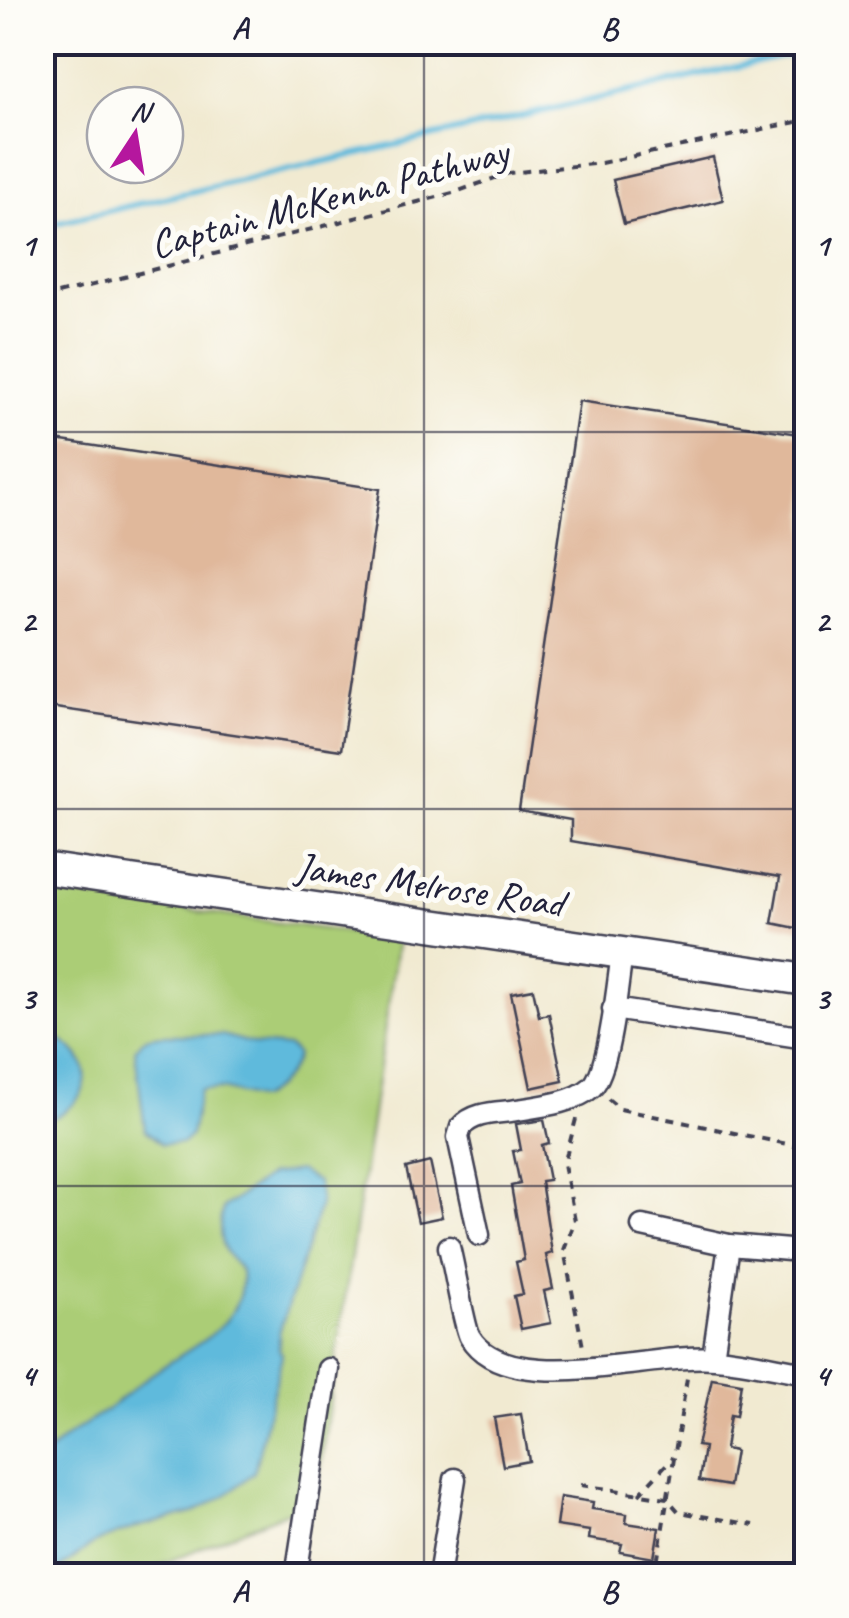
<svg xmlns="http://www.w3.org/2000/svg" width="849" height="1618" font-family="Caveat,sans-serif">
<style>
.green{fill:#abcd76;stroke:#667858;stroke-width:2.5}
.water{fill:#5ebadc;stroke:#406e8c;stroke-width:2.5}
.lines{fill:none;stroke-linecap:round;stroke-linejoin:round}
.stream{stroke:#5ebadc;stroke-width:6}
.building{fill:#e0b89b}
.street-casing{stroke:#414052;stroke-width:25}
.secondary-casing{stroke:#414052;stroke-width:35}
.path{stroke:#414052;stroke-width:4;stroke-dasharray:8 8;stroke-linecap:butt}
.street{stroke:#fff;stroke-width:20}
.secondary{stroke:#fff;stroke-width:30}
.grid{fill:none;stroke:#22223b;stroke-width:2.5;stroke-opacity:0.55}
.labels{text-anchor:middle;stroke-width:10;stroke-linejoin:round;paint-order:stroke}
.street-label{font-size:40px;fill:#22223b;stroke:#fdfcf7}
.neatline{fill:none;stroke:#22223b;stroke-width:4}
.grid-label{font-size:32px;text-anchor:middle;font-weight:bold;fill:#22223b}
</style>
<rect width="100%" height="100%" fill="#fdfcf7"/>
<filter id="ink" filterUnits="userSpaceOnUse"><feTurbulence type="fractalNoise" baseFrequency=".01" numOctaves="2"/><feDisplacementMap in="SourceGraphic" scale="20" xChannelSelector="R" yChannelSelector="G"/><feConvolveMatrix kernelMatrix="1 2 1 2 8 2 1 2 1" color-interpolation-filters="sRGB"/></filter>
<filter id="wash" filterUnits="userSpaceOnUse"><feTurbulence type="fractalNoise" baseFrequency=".0048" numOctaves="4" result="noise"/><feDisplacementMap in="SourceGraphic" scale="40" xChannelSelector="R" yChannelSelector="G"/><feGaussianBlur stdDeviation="2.25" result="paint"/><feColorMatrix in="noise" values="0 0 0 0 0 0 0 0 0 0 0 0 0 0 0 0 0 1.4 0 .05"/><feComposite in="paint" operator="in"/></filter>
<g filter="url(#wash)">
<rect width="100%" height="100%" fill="#f1ead1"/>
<!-- green -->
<polygon class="green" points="43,890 398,939 315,1500 157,1566 145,1575 43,1576"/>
<!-- water -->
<g class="water">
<path d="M43 1035C55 1036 64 1041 72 1049 103 1079 76 1112 43 1122Z"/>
<path d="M163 1035H222L254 1044 289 1047 297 1055C293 1072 275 1091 259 1099L222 1089 200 1090 191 1135 183 1143 162 1144 145 1130 135 1051C140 1037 149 1036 163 1035Z"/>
<path d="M299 1171 317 1182 320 1204 279 1333V1349L282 1355 254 1472 226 1495 193 1513 137 1527 96 1542 51 1575H43V1460C60 1437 86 1425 109 1408 126 1396 141 1381 158 1370 195 1344 247 1325 241 1270 221 1251 216 1236 223 1208L270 1175Z"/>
</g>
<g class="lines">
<!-- stream -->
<polyline class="stream" points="42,226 806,51"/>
</g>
<g id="blocks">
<!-- building -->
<g class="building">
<polygon points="713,157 723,200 624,224 613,180"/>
<polygon points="579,401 806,435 806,930 772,923 780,877 571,841 571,820 519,811"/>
<polygon points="42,438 380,489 341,750 42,706"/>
<polygon points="533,989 539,1016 549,1014 563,1081 531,1088 511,993"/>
<polygon points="544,1120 549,1143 542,1145 549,1180 541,1181 552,1253 546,1255 553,1289 544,1291 551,1323 521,1329 514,1296 523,1294 516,1262 524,1260 511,1186 520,1184 513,1151 521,1150 516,1124"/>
<polygon points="430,1162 442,1217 418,1222 406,1168"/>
<polygon points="712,1378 741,1383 736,1416 730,1415 725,1449 735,1451 729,1486 699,1481 704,1447 697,1446"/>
<polygon points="521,1414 529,1461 503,1466 494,1418"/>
<polygon points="560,1497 593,1502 592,1509 627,1514 626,1523 659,1528 654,1558 620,1552 622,1544 589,1539 590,1531 556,1526"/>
</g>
</g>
</g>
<g filter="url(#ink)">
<use href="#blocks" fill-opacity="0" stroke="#414052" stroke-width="2.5"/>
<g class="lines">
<defs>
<g id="street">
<polyline points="613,1009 806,1038"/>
<polyline points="642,1226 729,1245 789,1250"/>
<path d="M479 1235 458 1137 461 1127C473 1113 493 1113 511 1111 535 1107 573 1104 592 1087 610 1070 618 980 622 953"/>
<path d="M449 1247C454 1265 464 1327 470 1337 507 1399 654 1352 715 1358 745 1360 776 1368 806 1373"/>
<polyline points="713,1357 729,1245"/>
<polyline points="296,1576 328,1369"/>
<polyline points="439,1576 455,1479"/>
</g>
<polyline id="secondary" points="42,868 806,980"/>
</defs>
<!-- street casing -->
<use href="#street" class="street-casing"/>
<!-- secondary casing -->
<use href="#secondary" class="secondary-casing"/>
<!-- path -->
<g class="path">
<polyline points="42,298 453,193 509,173 601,163 806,120"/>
<polyline points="608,1099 620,1109 806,1148"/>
<polyline points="576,1119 564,1164 575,1221 564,1250 583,1347"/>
<polyline points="581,1485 667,1498 679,1512 754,1525"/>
<polyline points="639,1494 673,1457"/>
<polyline points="655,1576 687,1378"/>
</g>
<!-- street -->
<use href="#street" class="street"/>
<!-- secondary -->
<use href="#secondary" class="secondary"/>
</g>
</g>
<!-- grid -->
<path class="grid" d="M424 42V1576M42 432H806M42 809H806M42 1186H806"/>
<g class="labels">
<!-- street labels -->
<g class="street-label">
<text transform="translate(329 197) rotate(-15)" y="14">Captain McKenna Pathway</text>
<text transform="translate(430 884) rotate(8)" y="14">James Melrose Road</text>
</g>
</g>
<!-- margin -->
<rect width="849" height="1618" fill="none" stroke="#fdfcf7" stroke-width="110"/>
<!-- north arrow -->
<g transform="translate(135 135) rotate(12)"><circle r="48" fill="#fdfcf7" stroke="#a5a5ac" stroke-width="2.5"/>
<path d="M0-8L18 38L0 25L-18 38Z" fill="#b5179e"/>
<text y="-15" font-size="28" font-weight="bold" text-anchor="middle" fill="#22223b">N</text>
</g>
<rect x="55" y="55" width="739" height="1508" class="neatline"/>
<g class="grid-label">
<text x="240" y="39">A</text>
<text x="609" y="39">B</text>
<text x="28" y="255">1</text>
<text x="822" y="255">1</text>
<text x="28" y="632">2</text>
<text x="822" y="632">2</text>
<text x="28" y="1009">3</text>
<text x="822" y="1009">3</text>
<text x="28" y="1386">4</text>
<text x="822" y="1386">4</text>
<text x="240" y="1602">A</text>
<text x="609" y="1602">B</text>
</g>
</svg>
